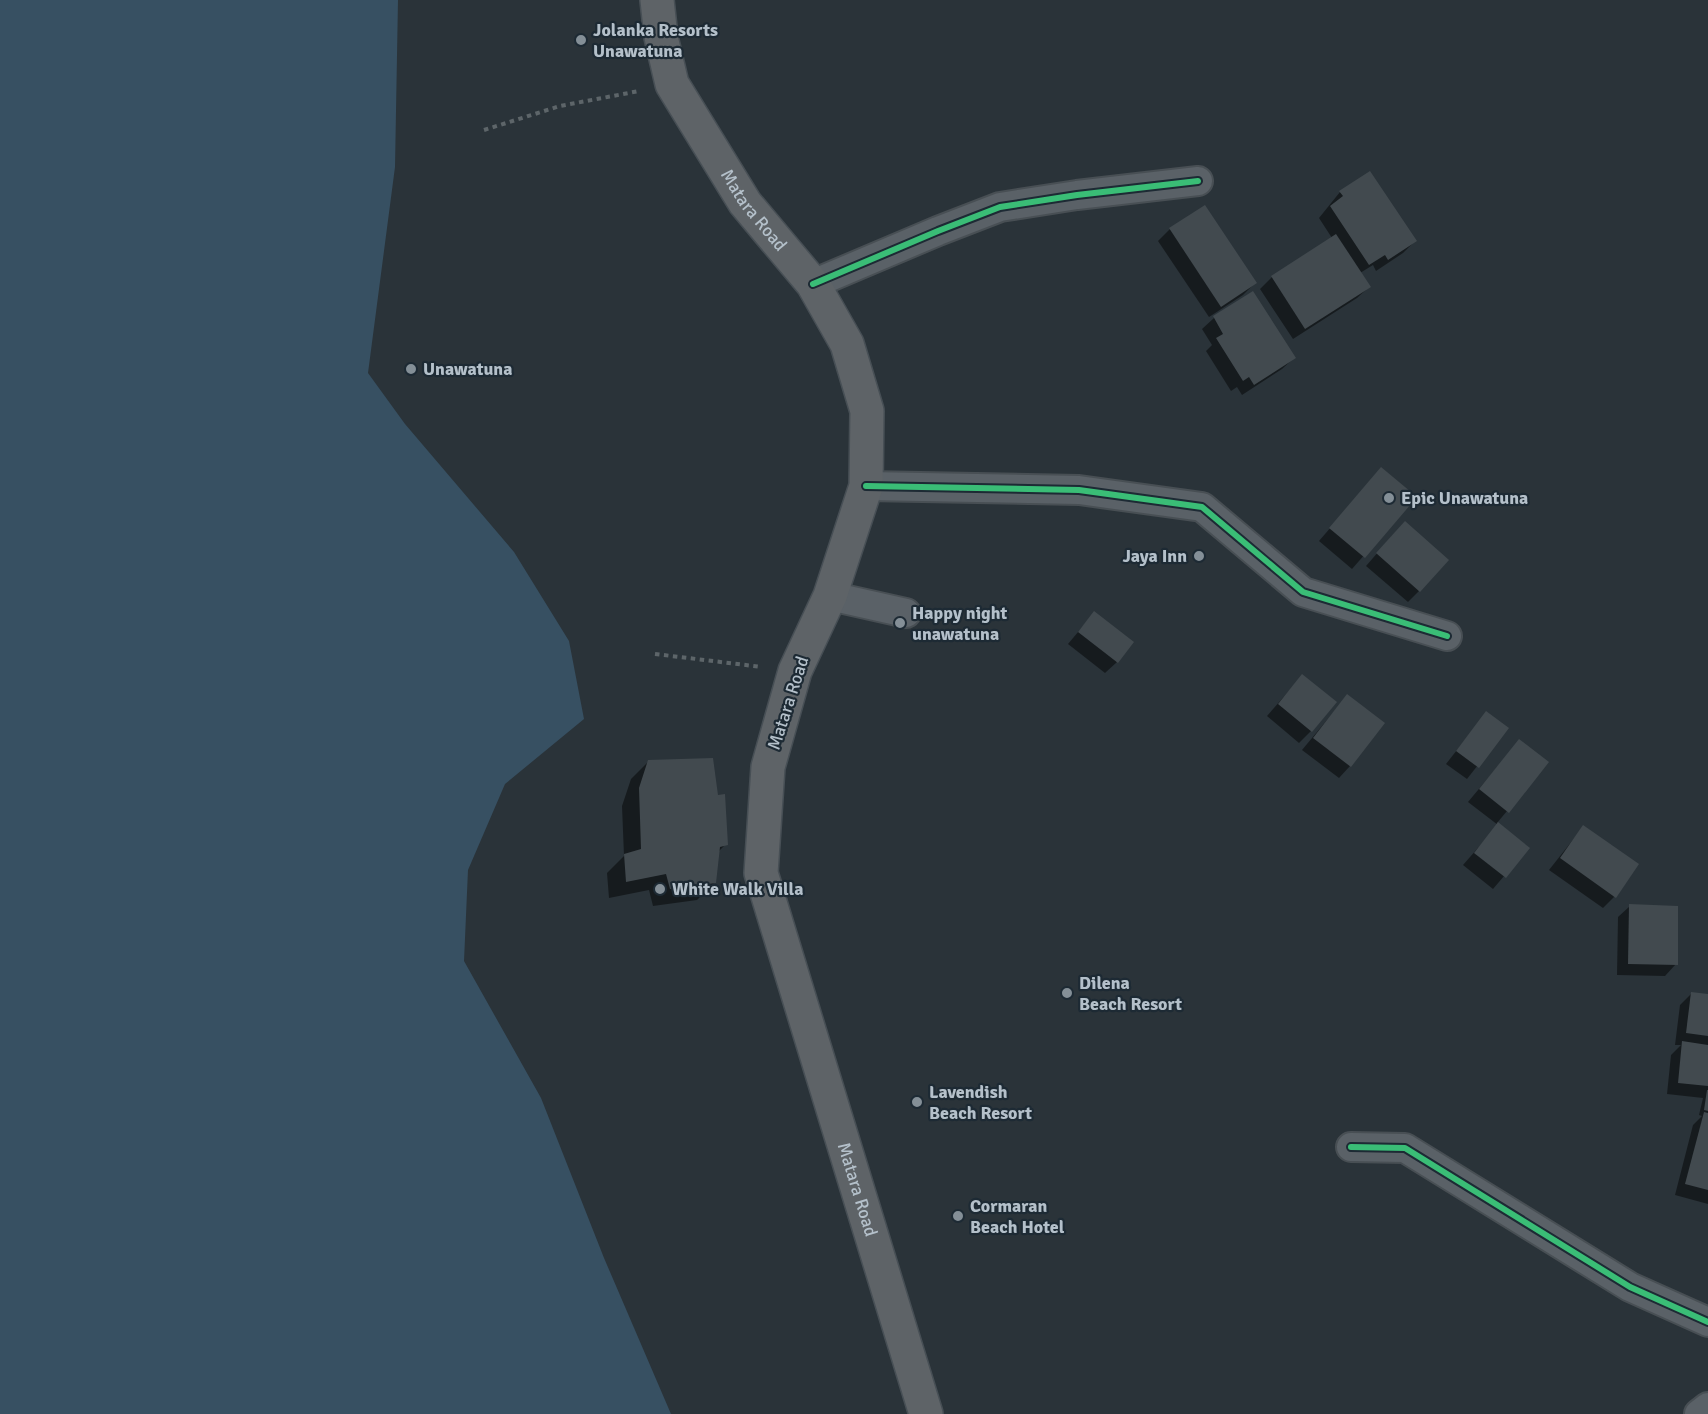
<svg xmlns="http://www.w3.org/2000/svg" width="1708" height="1414" font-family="Signika,sans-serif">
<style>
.water{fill:#375062}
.shadow{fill:#0007}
.building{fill:#424a4f}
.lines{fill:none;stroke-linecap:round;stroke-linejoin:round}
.minor-casing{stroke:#484f54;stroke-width:32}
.trunk-casing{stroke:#474f55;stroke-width:36}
.path{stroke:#5d6569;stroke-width:4;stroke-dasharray:4.5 4.5;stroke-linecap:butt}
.minor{stroke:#5a6167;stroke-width:28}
.trunk{stroke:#5e6367;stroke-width:33}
.cycleway-casing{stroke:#1d2a34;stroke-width:10}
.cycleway{stroke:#3abd76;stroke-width:6}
.poi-dot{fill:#848f97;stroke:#1d2a34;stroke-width:2}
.labels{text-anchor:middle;stroke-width:4.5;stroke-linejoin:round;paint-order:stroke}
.poi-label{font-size:18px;font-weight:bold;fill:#b4c0ca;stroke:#1d2a34;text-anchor:start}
.street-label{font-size:18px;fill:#b4c0ca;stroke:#1d2a34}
</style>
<rect width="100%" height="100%" fill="#2a3339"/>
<!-- water -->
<polygon class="water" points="0,0 398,0 395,167 368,373 405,424 514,552 569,641 584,719 505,784 468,870 464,961 541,1098 604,1258 671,1414 0,1414"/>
<!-- shadow -->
<g class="shadow">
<polygon points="1340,192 1415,241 1403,253 1376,271 1373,265 1360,273 1369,287 1357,298 1293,339 1260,289 1272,277 1332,238 1319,218"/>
<polygon points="1170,229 1255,283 1243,295 1209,317 1158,241"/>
<polygon points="1253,293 1294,358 1282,369 1242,395 1237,387 1231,391 1206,351 1212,345 1202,329 1214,318"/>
<polygon points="1381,469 1415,497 1352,569 1319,541"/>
<polygon points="1393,535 1419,591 1408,602 1366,566"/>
<polygon points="1094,613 1117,662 1105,673 1068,644"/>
<polygon points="1302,676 1311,731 1299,743 1267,716"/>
<polygon points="1347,696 1350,766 1339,778 1302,750"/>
<polygon points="1486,713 1507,728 1467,779 1446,764"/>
<polygon points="1519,741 1547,763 1497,823 1528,848 1493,889 1463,865 1498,825 1468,802"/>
<polygon points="649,761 717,797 726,844 718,852 714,883 697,900 653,906 649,890 609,898 607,873 624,856 622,806 631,779"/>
<polygon points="1583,827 1614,897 1603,908 1549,870"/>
<polygon points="1630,906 1676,964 1665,976 1617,975 1618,917"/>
<polygon points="1691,994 1708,996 1708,1204 1675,1195 1693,1125 1702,1116 1699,1115 1703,1098 1667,1094 1671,1055 1681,1045 1675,1045 1680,1005"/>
</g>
<!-- building -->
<g class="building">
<polygon points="1370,171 1417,241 1388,260 1385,255 1369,265 1330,206 1343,196 1339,191"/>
<polygon points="1205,205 1257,283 1221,307 1169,228"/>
<polygon points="1336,234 1371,287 1305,329 1271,276"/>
<polygon points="1253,291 1296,358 1254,385 1249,377 1243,381 1216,338 1223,334 1213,316"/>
<polygon points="1381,467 1417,497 1365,558 1329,528"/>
<polygon points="1405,521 1449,560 1420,592 1376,553"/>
<polygon points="1094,611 1134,642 1118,663 1078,632"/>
<polygon points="1302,674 1337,702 1312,732 1278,704"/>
<polygon points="1347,694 1385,723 1351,767 1313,738"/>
<polygon points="1486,711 1509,728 1479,768 1456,751"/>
<polygon points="1519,739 1549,762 1509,813 1479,789"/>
<polygon points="713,758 718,795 725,794 728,845 720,847 716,883 670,889 666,874 626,882 624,854 641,849 639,788 648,760"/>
<polygon points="1498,822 1530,848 1506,878 1474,853"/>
<polygon points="1583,825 1639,864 1616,898 1560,858"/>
<polygon points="1629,904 1678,906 1678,965 1628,964"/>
<polygon points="1691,992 1708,994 1708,1036 1686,1033"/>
<polygon points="1682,1041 1708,1045 1708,1086 1678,1083"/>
<polygon points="1707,1090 1708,1090 1708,1111 1704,1110"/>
<polygon points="1704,1112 1708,1113 1708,1190 1685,1184"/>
</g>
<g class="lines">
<defs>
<g id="minor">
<polyline points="813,284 938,231 1000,207 1077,195 1198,181"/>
<polyline points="866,486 1079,490 1202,507 1303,592 1447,636"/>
<polyline points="830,596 906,613"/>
<polyline points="1351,1147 1405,1148 1630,1287 1708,1322"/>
<polyline points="1699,1414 1708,1407"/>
</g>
<g id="trunk">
<path id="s1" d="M657 0 661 37 672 84 745 203 813 284 847 344 867 411 866 486 830 596 795 671 768 767 761 873 926 1414"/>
</g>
</defs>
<!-- minor casing -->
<use href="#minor" class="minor-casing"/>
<!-- trunk casing -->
<use href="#trunk" class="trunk-casing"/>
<!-- path -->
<g class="path">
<polyline points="484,130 560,106 639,91"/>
<polyline points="655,654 762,667"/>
</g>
<!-- minor -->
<use href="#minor" class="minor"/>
<!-- trunk -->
<use href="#trunk" class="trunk"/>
<defs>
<g id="cycleway">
<polyline points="813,284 938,231 1000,207 1077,195 1198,181"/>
<polyline points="866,486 1079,490 1202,507 1303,592 1447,636"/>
<polyline points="1351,1147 1405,1148 1630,1287 1708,1322"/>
</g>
</defs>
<!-- cycleway casing -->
<use href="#cycleway" class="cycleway-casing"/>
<!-- cycleway -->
<use href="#cycleway" class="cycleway"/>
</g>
<!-- markers -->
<g class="poi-dot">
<circle cx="581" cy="40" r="6"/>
<circle cx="411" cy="369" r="6"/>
<circle cx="1389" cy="498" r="6"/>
<circle cx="1199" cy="556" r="6"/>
<circle cx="900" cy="623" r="6"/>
<circle cx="660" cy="889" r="6"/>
<circle cx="1067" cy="993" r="6"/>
<circle cx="917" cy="1102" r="6"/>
<circle cx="958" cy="1216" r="6"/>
</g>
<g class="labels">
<!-- poi labels -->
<g class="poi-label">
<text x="593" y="36">Jolanka Resorts<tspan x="593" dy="21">Unawatuna</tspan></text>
<text x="423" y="375">Unawatuna</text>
<text x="1401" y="504">Epic Unawatuna</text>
<text x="1187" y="562" text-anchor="end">Jaya Inn</text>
<text x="912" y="619">Happy night<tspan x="912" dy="21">unawatuna</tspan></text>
<text x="672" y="895">White Walk Villa</text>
<text x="1079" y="989">Dilena<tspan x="1079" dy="21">Beach Resort</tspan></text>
<text x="929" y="1098">Lavendish<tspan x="929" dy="21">Beach Resort</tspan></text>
<text x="970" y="1212">Cormaran<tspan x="970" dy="21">Beach Hotel</tspan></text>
</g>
<!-- street labels -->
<g class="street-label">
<text dy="6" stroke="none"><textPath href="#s1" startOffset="236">Matara Road</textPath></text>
<text transform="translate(788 703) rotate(-72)" y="6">Matara Road</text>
<text dy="6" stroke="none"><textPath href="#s1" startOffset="1280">Matara Road</textPath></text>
</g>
</g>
</svg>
